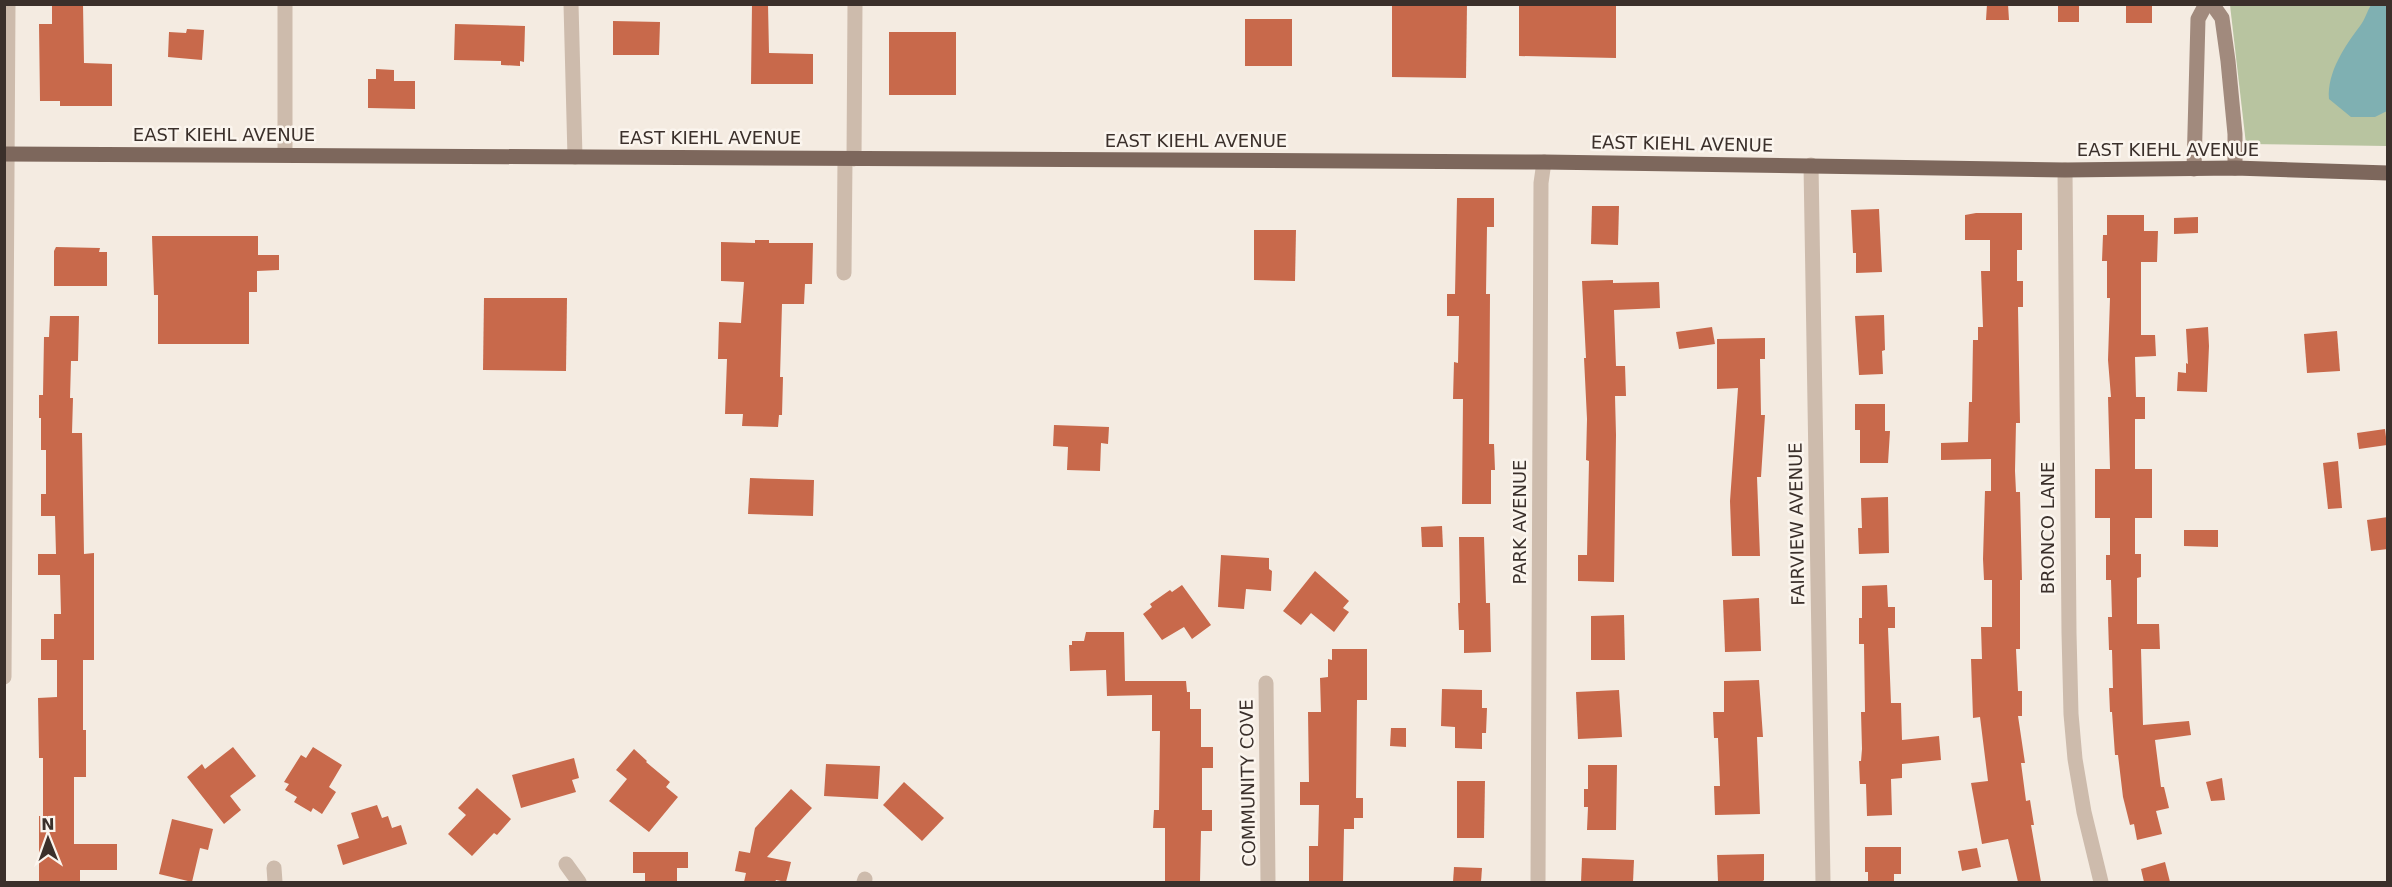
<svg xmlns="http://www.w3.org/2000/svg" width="2392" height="887" font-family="'DejaVu Sans',sans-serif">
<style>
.green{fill:#b8c4a0}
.water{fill:#7fb0b2}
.building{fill:#c8694b}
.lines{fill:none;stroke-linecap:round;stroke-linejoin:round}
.street{stroke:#cdbbac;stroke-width:15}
.secondary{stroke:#a18a7d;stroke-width:15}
.primary{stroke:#7d675c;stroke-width:15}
.labels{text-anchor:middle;stroke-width:5;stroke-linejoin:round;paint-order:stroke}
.street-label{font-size:18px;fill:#3b302b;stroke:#fbf5ee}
</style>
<rect width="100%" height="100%" fill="#f4ebe1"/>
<!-- green -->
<polygon class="green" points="2230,5 2387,5 2387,146 2246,144"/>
<!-- water -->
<path class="water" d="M2371 5H2387V111L2375 117H2351L2329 99C2327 72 2345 46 2360 26 2365 20 2367 11 2371 5Z"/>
<!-- building -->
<g class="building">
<polygon points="52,4 83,4 84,63 112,64 112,106 60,106 60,101 40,101 39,24 52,24"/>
<polygon points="752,4 768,4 769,53 813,54 813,84 751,84"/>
<polygon points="1392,4 1467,4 1466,78 1392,77"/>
<polygon points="1519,4 1616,4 1616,58 1519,56"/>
<polygon points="1987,4 2008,4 2009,20 1986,20"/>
<rect x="2058" y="4" width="21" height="18"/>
<rect x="2126" y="4" width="26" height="19"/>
<rect x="1245" y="19" width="47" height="47"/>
<polygon points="613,21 660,22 659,55 613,55"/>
<polygon points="455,24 525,26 524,62 520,61 520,66 501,65 501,61 454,60"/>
<polygon points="187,29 204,30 202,60 168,57 169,32 186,33"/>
<rect x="889" y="32" width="67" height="63"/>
<polygon points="376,69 394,70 394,81 415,81 415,109 368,108 368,79 376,79"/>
<polygon points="1457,198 1494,198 1494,227 1487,227 1486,294 1490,294 1489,444 1494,444 1495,470 1491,470 1491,504 1462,504 1463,399 1453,399 1454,362 1458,363 1459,316 1447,316 1447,294 1455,294"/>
<polygon points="1592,206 1619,206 1618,245 1591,244"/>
<polygon points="1879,209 1882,272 1856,273 1856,253 1853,253 1851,210"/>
<polygon points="1976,213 2022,213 2022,250 2017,250 2017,281 2023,281 2023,307 2018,307 2020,423 2016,423 2015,471 2016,492 2020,492 2022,580 2020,580 2020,649 2016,649 2018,691 2022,691 2022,716 2018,716 2025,763 2021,763 2026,801 2030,800 2034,825 2031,825 2041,882 2018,882 2008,839 1982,844 1971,783 1988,781 1980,717 1973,718 1971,659 1982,659 1981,627 1992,627 1992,580 1984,580 1983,559 1985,491 1991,491 1991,459 1941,460 1941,443 1968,442 1969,402 1972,402 1973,340 1978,340 1978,327 1983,327 1981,271 1990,271 1990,240 1965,240 1965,215"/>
<polygon points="2107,215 2144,215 2144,231 2158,231 2157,262 2141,262 2141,335 2155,335 2156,356 2135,357 2136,397 2145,397 2145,419 2135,419 2135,469 2152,469 2152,518 2135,518 2135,554 2141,554 2141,577 2137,578 2137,624 2159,624 2160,649 2141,649 2143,725 2189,721 2191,735 2155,740 2161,787 2164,787 2169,808 2156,811 2162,834 2137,840 2134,824 2130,825 2123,797 2118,755 2115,755 2112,712 2110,712 2109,688 2113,688 2112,650 2109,650 2108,617 2112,617 2111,580 2106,580 2106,555 2110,555 2110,518 2095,518 2095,469 2110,469 2108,397 2111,397 2108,360 2110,298 2107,298 2107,261 2102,261 2103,235 2107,235"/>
<polygon points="2198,217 2198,233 2174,234 2174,218"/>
<polygon points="1254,230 1296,230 1295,281 1254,280"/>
<polygon points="152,236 258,236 258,255 279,255 279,270 257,271 257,292 249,292 249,344 158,344 158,295 154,295"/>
<polygon points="755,240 769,240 769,243 813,243 812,284 805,284 804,304 782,304 780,377 783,377 782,415 779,415 778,427 742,426 743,414 725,414 727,359 718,359 719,322 741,323 744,282 721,281 721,242 755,243"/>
<polygon points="56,247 100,248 99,252 107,252 107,286 54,286 54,251"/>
<polygon points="1613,280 1613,283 1659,282 1660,308 1614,310 1616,366 1625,366 1626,396 1615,396 1616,435 1614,582 1578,581 1578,555 1587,555 1589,461 1586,460 1587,419 1584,358 1586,358 1582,281"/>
<polygon points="484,298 567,298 566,371 483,370"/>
<polygon points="1884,315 1885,350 1882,351 1883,374 1859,375 1855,316"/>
<polygon points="50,316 79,316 78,361 71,361 70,398 73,398 72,433 82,433 84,554 94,553 94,660 83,660 83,730 86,730 86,777 74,777 74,844 117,844 117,870 80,870 80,882 39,882 39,816 43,816 43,758 39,758 38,698 57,697 57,660 41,660 41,639 54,639 54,614 61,614 60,575 38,575 38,554 56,554 55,516 41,516 41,494 46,494 46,450 41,450 41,418 39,418 39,395 43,395 44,337 49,337"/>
<polygon points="1712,327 1715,344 1679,349 1676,332"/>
<polygon points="2208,327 2209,346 2207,392 2177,391 2178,372 2186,373 2186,363 2188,364 2186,329"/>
<polygon points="2337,331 2340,371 2307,373 2304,334"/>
<polygon points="1765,338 1765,359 1760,359 1761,415 1765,415 1761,477 1757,477 1760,556 1732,556 1730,501 1738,388 1717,389 1717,339"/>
<polygon points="1855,404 1885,404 1885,431 1890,431 1888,463 1860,463 1860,430 1855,430"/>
<polygon points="1054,425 1109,427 1108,444 1101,443 1100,471 1067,470 1068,447 1053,446"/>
<polygon points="2385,429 2387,445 2359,449 2357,433"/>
<polygon points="2338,461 2342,508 2328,509 2323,463"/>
<polygon points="750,478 814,480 813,516 748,514"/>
<polygon points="1888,497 1889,553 1859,554 1858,528 1862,528 1861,498"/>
<polygon points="2388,517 2388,549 2371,551 2367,520"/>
<polygon points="1442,526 1443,547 1422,547 1421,527"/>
<polygon points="2184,530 2218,530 2218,547 2184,546"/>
<polygon points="1459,537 1484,537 1486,603 1490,603 1491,652 1464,653 1464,630 1459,630 1458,603 1460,603"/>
<polygon points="1221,555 1269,558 1269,569 1272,571 1271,591 1246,589 1244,609 1218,607"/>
<polygon points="1315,571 1349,601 1343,608 1349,612 1334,632 1311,613 1301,625 1283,611"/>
<polygon points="1182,585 1211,625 1192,639 1184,627 1162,640 1143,614 1152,607 1150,604 1170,590 1172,592"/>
<polygon points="1887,585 1888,607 1895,607 1895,628 1888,628 1891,703 1901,703 1902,740 1939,736 1941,760 1902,764 1902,778 1891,779 1892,815 1867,816 1866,784 1860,784 1859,761 1861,761 1862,749 1861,712 1865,712 1864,644 1859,644 1859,618 1862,618 1862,586"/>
<polygon points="1759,598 1761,651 1725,652 1723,600"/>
<polygon points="1624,615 1625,660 1591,660 1591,616"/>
<polygon points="1086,632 1124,632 1125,681 1186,681 1187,692 1190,692 1190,709 1201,709 1201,747 1213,747 1213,768 1202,768 1202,810 1212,810 1212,831 1201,831 1200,882 1165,882 1165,828 1153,828 1154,810 1159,810 1160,731 1152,731 1152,695 1107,696 1106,670 1070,671 1069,645 1072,645 1072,641 1084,641"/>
<polygon points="1332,649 1367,649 1367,700 1357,700 1356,798 1363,798 1363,818 1354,818 1354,829 1344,829 1343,882 1309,882 1309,846 1318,846 1319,805 1300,805 1300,782 1309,782 1308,712 1321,712 1320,678 1328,677 1328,659 1332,660"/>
<polygon points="1759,680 1763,737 1757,737 1760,814 1715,815 1714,786 1720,786 1718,738 1714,738 1713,712 1724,712 1724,681"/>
<polygon points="1442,689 1482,690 1482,708 1487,708 1486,733 1482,733 1482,749 1455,748 1455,727 1441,726"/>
<polygon points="1619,690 1622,737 1578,739 1576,692"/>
<polygon points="1391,728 1406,728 1406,747 1390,746"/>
<polygon points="233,747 256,776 230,796 241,810 224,824 187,777 202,764 205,769"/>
<polygon points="313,747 342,765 329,787 336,792 322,814 313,808 311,812 294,802 297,797 285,790 289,784 284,782 301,755 306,758"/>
<polygon points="634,749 647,761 646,762 670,782 666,787 678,797 649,832 609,801 627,779 616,770"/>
<polygon points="574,758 579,778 572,780 576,792 521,808 512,775"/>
<polygon points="826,764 880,766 878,799 824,796"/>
<polygon points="1588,765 1617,765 1616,830 1587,830 1588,807 1584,807 1584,789 1588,789"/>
<polygon points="2222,778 2225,800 2211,801 2206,782"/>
<polygon points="1457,781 1485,781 1484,838 1457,838"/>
<polygon points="904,782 944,818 922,841 883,805"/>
<polygon points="477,788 511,819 497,835 494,833 472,856 448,834 466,815 458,808"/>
<polygon points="791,789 812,808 767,857 791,862 786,882 776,880 775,882 744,882 746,873 735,871 739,851 750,853 755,828"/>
<polygon points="377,805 382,818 388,816 392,828 401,825 407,844 343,865 337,845 359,838 351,813"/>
<polygon points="172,819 213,829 208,850 200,848 192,882 159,874"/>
<polygon points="1865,847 1901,847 1901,874 1894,874 1894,882 1868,882 1868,872 1865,872"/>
<polygon points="1977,848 1981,867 1962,871 1958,851"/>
<polygon points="633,852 688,852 688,868 677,868 677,882 645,882 645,873 633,873"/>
<polygon points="1764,854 1764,880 1762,882 1718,882 1717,855"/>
<polygon points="1582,858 1634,860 1633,882 1581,882"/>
<polygon points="2165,862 2170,882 2144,882 2141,869"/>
<polygon points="1454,867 1482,868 1481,882 1453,882"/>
</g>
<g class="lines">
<!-- street -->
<g class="street">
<polyline points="571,4 575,157"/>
<polyline points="285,154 285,4"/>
<polyline points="854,159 855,4"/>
<polyline points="1811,165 1823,882"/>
<polyline points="2065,170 2069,633 2071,714 2075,759 2084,812 2101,882"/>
<polyline points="844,273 845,159"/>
<polyline points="4,677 8,4"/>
<polyline points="1266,683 1268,882"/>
<polyline points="566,864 579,882"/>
<polyline points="274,868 275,882"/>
<polyline points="864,882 865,879"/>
<polyline points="1538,882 1541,183 1544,162"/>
</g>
<!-- secondary -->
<g class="secondary">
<polyline points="2212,4 2222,18 2228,61 2235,134 2235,168"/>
<polyline points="2194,169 2198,19 2206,4"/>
</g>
<!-- primary -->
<polyline class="primary" points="4,154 1544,162 2065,170 2235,168 2388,173"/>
</g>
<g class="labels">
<!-- street labels -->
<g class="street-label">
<text x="224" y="141">EAST KIEHL AVENUE</text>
<text x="710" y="144">EAST KIEHL AVENUE</text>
<text x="1196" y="147">EAST KIEHL AVENUE</text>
<text transform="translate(1682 144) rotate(1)" y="6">EAST KIEHL AVENUE</text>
<text x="2168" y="156">EAST KIEHL AVENUE</text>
<text transform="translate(1520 522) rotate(-90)" y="6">PARK AVENUE</text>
<text transform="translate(1797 524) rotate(-91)" y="6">FAIRVIEW AVENUE</text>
<text transform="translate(2048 528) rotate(-90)" y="6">BRONCO LANE</text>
<text transform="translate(1248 783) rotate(-91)" y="6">COMMUNITY COVE</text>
</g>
</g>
<!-- border -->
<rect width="2392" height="887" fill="none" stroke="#3b302b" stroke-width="12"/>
<!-- north arrow -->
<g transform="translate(48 839) rotate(359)" stroke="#fbf5ee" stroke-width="4.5" paint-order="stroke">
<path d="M0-4.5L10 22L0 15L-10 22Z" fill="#3b302b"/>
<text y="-9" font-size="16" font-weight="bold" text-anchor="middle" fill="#3b302b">N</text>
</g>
</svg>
